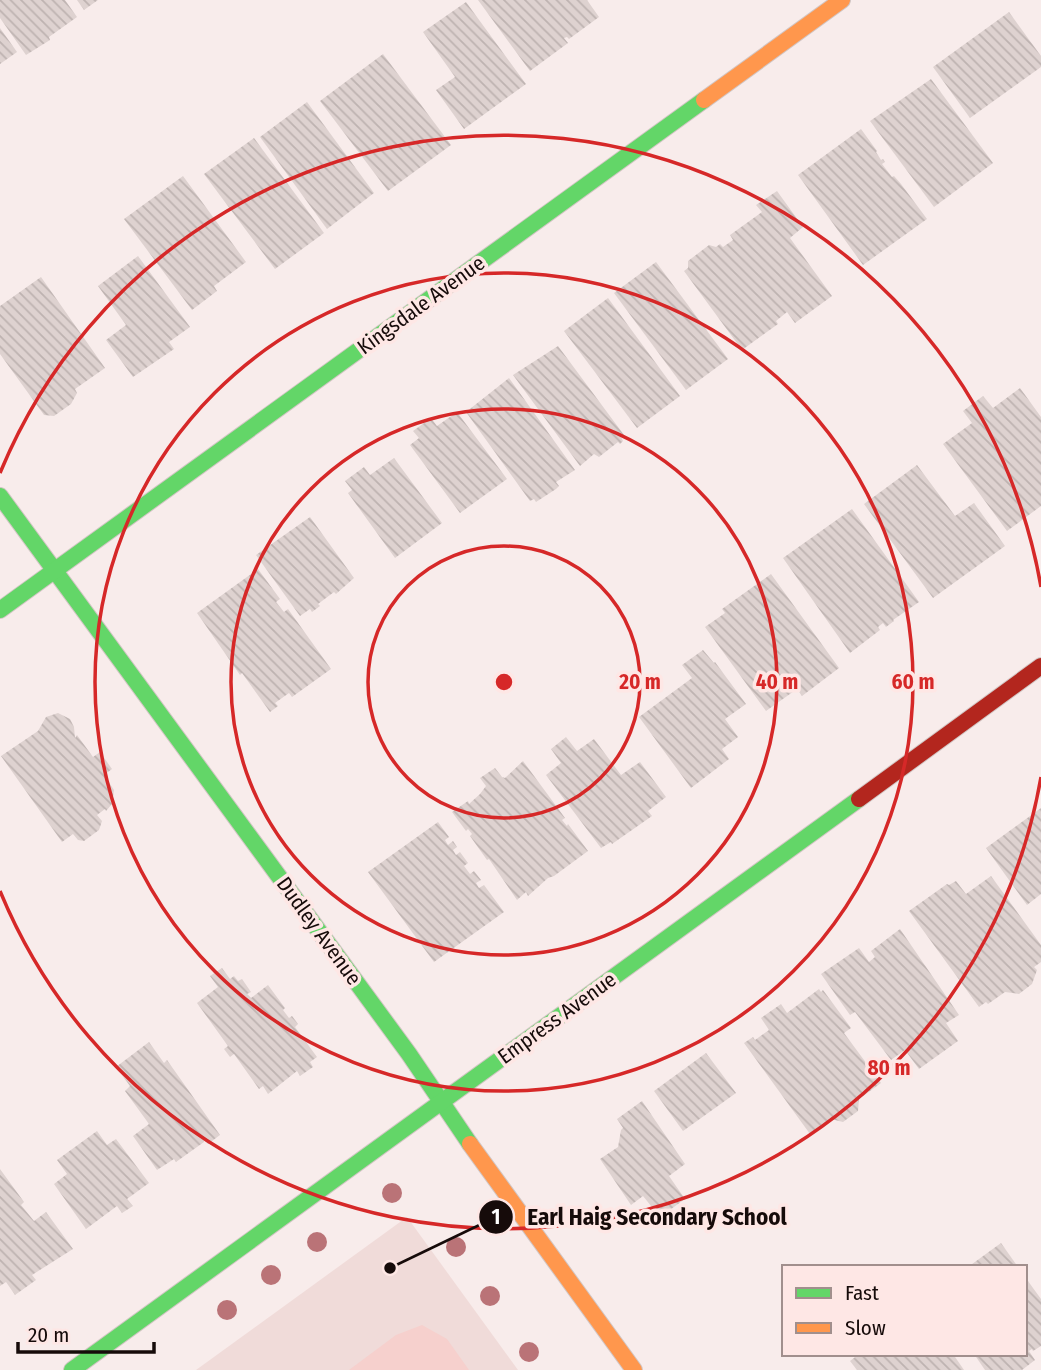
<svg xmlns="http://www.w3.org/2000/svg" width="1041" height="1370" font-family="'Fira Sans Condensed',sans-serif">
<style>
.built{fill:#f0dbd9}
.park{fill:#f6d0cd}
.building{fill:url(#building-back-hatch)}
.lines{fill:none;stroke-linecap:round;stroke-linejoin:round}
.fast-casing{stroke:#d2c6c4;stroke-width:18}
.slow-casing{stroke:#d2c6c4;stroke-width:18}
.jam-casing{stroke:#d2c6c4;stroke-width:18}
.fast{stroke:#63d668;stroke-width:16}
.slow{stroke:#ff974d;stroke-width:16}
.jam{stroke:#b3261e;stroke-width:16}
.tree{fill:#ba7377}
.ring{fill:none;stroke:#d62828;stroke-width:3.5}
.labels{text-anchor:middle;stroke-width:7;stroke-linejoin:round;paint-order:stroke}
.street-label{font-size:21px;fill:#160b0a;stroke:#fee7e5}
.centre{fill:#d62828;stroke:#fee7e5;stroke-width:3.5}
.ring-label{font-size:21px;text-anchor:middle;font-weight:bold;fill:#d62828;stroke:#fee7e5;stroke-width:7;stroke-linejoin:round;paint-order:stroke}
.leader{fill:none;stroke:#160b0a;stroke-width:2.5}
.callout-dot{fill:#160b0a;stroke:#fee7e5;stroke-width:2.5}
.mark-label{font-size:21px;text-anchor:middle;font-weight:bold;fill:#fff}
.callout-label{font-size:23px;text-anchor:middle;font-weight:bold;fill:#160b0a;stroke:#fee7e5;stroke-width:7;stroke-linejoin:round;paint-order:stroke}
</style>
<defs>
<pattern id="building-back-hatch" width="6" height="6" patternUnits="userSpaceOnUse" patternTransform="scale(1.75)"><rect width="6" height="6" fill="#ded2d0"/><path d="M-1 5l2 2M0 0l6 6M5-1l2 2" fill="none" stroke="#beb3b1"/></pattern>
</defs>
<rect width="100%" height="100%" fill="#f8eceb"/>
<!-- built -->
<polygon class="built" points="407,1217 518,1370 196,1370"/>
<!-- park -->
<polygon class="park" points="422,1325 447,1339 469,1370 349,1370 396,1335"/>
<!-- building -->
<g class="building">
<polygon points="0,0 65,0 77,17 49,37 50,40 26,55 0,18"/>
<polygon points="77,0 98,0 84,10"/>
<polygon points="478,0 587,0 599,17 569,39 567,37 564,38 568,43 530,71"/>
<polygon points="466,2 526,84 464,129 436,90 455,77 423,32"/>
<polygon points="1009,12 1041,56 1041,67 970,118 933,67"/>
<polygon points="0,28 17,52 0,64"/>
<polygon points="383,54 451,145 388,191 320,101"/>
<polygon points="931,79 993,163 934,207 870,121"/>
<polygon points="307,102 374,193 327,229 260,137"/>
<polygon points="861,129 877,151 876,152 881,160 883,159 885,162 882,164 892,177 894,176 901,184 927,219 863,265 798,175"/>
<polygon points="254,138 324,233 275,269 204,174"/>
<polygon points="183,176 246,262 214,286 217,291 192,310 124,219"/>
<polygon points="777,191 803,227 790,238 832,296 795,323 787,312 776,321 778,324 742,350 684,271 688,268 688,261 709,245 716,247 720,244 723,247 733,240 730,235 762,212 756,205"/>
<polygon points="138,256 190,327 169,342 174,349 133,377 106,340 126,325 98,286"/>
<polygon points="656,262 728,359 686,390 614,293"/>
<polygon points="41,277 105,368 75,389 77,393 71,404 54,416 44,415 0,354 0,306"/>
<polygon points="608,298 680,396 637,428 564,331"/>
<polygon points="558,346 624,435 621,437 623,441 620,444 618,442 599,457 594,454 580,466 513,375"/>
<polygon points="509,378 575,470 556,482 559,486 556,489 536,502 534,499 530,501 466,412"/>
<polygon points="1020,388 1041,417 1041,506 1007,531 943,444 972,423 963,411 983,396 993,408"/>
<polygon points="457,412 507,479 460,513 410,445 419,438 413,431 431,418 437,426"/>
<polygon points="394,458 442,523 395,558 348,493 352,490 345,481 364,467 370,475"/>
<polygon points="917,465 955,516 974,503 1005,546 933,598 864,504"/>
<polygon points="852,509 919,602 893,620 894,621 886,627 883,623 878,627 880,630 850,653 783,558"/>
<polygon points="310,517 354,578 336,594 334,592 318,604 320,606 312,612 310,609 300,616 256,555"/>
<polygon points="258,569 280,599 276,602 284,612 288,609 331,669 292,697 289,693 275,703 278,706 270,712 242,673 240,675 197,613"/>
<polygon points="771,574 839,668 802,696 797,689 766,711 705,627 725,613 722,609"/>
<polygon points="703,650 714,663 715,662 746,704 725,719 738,737 722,749 729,759 691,788 639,717 692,678 682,665"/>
<polygon points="58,713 70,719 74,727 75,738 77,735 93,757 100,752 112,769 104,775 114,790 112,804 106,811 105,809 97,815 102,821 99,830 84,841 78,840 73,834 62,842 1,756 38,731 46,717"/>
<polygon points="566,737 577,751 594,739 621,775 640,762 666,797 648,811 652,816 612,844 611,842 601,848 546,775 561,763 551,749"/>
<polygon points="523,761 565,818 562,820 567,826 568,824 588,851 554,876 548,878 528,896 526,892 517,900 489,859 487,860 470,836 472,834 468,829 466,831 452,812 468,801 469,804 480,794 486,786 480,778 495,768 502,777 505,778"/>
<polygon points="1041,808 1041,894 1027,905 986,848"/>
<polygon points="438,822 449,837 445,840 448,845 453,841 457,847 453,850 456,855 460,852 468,863 464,866 470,874 474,871 481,880 476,883 479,888 484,885 504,912 434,962 368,872"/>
<polygon points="991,876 1041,945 1041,962 1034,967 1037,970 1032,984 1019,994 1005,992 988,1004 986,1002 979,1007 909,911 947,884 949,885 956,881 966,894"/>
<polygon points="900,929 959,1015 946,1023 958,1041 919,1069 905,1050 891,1060 855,1012 850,1015 821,974 859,948 869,962 875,957 871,951"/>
<polygon points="222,968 230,979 234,976 238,981 242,979 251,992 247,994 251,998 268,985 285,1008 283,1010 289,1018 292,1016 298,1024 295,1027 317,1057 310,1062 313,1067 300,1076 297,1071 268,1094 263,1086 259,1089 234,1054 230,1057 224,1049 228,1046 197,1003 218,987 210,976"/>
<polygon points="819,989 821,992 823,990 851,1028 844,1033 881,1083 859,1099 858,1111 843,1122 831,1119 810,1134 744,1043 753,1037 755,1040 769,1030 761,1018 781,1004 787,1013"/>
<polygon points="149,1042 164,1063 167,1060 220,1135 208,1144 204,1139 204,1142 176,1162 174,1159 157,1170 133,1136 149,1124 125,1091 130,1086 116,1067"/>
<polygon points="706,1053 736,1093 683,1131 654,1091"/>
<polygon points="642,1101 685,1164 669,1176 685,1199 660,1217 643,1196 631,1205 600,1159 618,1147 621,1130 623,1128 617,1119"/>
<polygon points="97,1131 107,1145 116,1139 149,1183 127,1199 133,1206 122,1213 117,1206 86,1229 54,1184 67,1174 57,1160"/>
<polygon points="0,1169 24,1202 21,1205 34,1221 46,1212 73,1249 32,1275 36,1280 15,1295 6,1282 0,1286"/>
<polygon points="1001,1243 1018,1267 968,1267"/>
<polygon points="1025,1277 1041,1299 1041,1346 1033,1351 1032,1349 1029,1351 1035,1360 1022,1370 985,1370 974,1354 1025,1354"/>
<polygon points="859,1354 953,1354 964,1370 857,1370 850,1361"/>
</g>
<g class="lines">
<defs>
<g id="fast">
<polyline points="0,496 409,1054 470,1144"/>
<polyline points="0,610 704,100"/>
<polyline points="72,1370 859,799"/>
</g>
<g id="slow">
<polyline points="704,100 842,0"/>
<polyline points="470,1144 634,1370"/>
</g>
<polyline id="jam" points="859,799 1041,666"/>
</defs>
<!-- fast casing -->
<use href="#fast" class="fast-casing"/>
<!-- slow casing -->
<use href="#slow" class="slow-casing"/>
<!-- jam casing -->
<use href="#jam" class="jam-casing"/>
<!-- fast -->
<use href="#fast" class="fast"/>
<!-- slow -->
<use href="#slow" class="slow"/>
<!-- jam -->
<use href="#jam" class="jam"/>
</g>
<!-- trees -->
<g class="tree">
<circle cx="392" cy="1193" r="10"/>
<circle cx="317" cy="1242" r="10"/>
<circle cx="456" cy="1247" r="10"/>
<circle cx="271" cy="1275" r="10"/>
<circle cx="490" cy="1296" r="10"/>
<circle cx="227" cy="1310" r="10"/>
<circle cx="529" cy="1352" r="10"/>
</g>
<!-- distance rings -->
<g class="ring">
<circle cx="504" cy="682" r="136"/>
<circle cx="504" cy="682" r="273"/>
<circle cx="504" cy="682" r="409"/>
<path d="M1041 777A545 545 0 0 1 0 891M0 473A545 545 0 0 1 1041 587"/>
</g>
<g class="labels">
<!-- street labels -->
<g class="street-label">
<text transform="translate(421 305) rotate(-36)" y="7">Kingsdale Avenue</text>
<text transform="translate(319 931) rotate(54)" y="7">Dudley Avenue</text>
<text transform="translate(557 1018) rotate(-36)" y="7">Empress Avenue</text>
</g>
</g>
<circle cx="504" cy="682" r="10" class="centre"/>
<g class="ring-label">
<text x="640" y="689">20 m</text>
<text x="777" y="689">40 m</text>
<text x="913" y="689">60 m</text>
<text x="889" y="1075">80 m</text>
</g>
<!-- callouts -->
<path class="leader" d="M390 1268L496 1217"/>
<g class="callout-dot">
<circle cx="390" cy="1268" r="7"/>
<circle cx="496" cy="1217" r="18"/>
</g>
<g class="mark-label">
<text x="496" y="1224">1</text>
</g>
<g class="callout-label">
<text x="657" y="1225">Earl Haig Secondary School</text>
</g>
<!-- legend -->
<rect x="782" y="1265" width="245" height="91" fill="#fee7e5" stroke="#a18f8d" stroke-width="2"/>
<rect x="796" y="1288" width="35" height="10" fill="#63d668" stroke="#a18f8d" stroke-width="2"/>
<text x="845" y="1300" font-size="21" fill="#160b0a">Fast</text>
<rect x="796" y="1323" width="35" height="10" fill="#ff974d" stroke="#a18f8d" stroke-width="2"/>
<text x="845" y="1335" font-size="21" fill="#160b0a">Slow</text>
<!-- scale -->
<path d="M18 1342v10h136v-10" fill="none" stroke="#160b0a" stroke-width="3.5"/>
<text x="28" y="1342" font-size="21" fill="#160b0a" stroke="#fee7e5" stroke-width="5" paint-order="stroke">20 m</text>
</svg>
